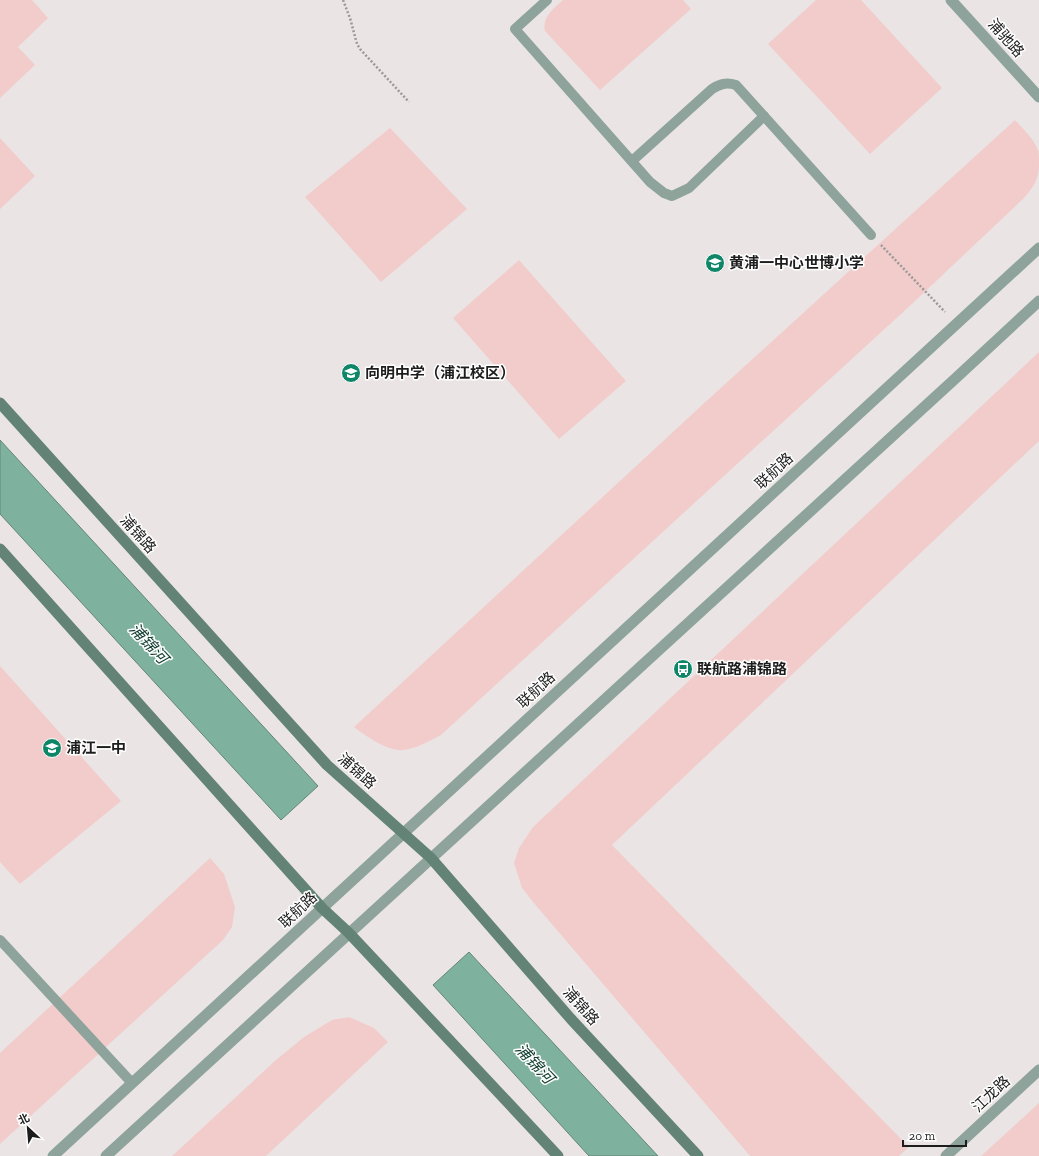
<svg xmlns="http://www.w3.org/2000/svg" width="1039" height="1156" font-family="'Zilla Slab','Noto Sans SC',serif">
<style>
.green{fill:#f1cccb}
.water{fill:#7fb29e;stroke:#628577}
.lines{fill:none;stroke-linecap:round;stroke-linejoin:round}
.path{stroke:#9b9897;stroke-width:2.5;stroke-dasharray:2 2;stroke-linecap:butt}
.service{stroke:#8ea39b;stroke-width:10}
.minor{stroke:#8ea39b;stroke-width:11}
.tertiary{stroke:#8ea39b;stroke-width:11}
.secondary{stroke:#638376;stroke-width:11}
.labels{text-anchor:middle;stroke-width:3;stroke-linejoin:round;paint-order:stroke}
.street-label{font-size:15px;fill:#1e1d1d;stroke:#fff}
.poi-label{font-size:15px;font-weight:bold;fill:#1e1d1d;stroke:#fff;text-anchor:start}
.water-label{font-size:16px;font-style:italic;fill:#113e30;stroke:#fff}
</style>
<rect width="100%" height="100%" fill="#eae5e4"/>
<!-- green -->
<g class="green">
<polygon points="0,0 32,0 48,18 18,47 35,65 0,98"/>
<path d="M563 0H683L691 9 600 90 545 31C542 17 553 9 563 0Z"/>
<polygon points="816,0 861,0 942,88 870,154 768,44"/>
<path d="M1015 120C1023 129 1034 139 1038 150 1039 153 1039 158 1039 162 1039 179 1035 185 1024 198L913 303 441 735C430 741 417 748 404 750 388 752 366 736 354 727L701 406Z"/>
<polygon points="390,128 467,209 381,282 305,197"/>
<polygon points="0,138 35,176 0,209"/>
<polygon points="519,260 626,381 559,439 453,318"/>
<polygon points="1039,352 1039,441 612,845 909,1147 899,1156 750,1156 533,902 522,888 514,863 519,848 533,827"/>
<polygon points="0,666 121,801 20,884 0,862"/>
<polygon points="210,858 224,874 235,907 232,927 223,940 0,1144 0,1053"/>
<polygon points="349,1017 374,1028 388,1042 266,1156 172,1156 276,1060 304,1037 332,1020"/>
<polygon points="1039,1103 1039,1156 981,1156"/>
</g>
<!-- water -->
<g class="water">
<polygon points="0,440 318,786 281,820 0,514"/>
<polygon points="469,952 658,1156 589,1156 433,985"/>
</g>
<g class="lines">
<!-- path -->
<g class="path">
<polyline points="343,0 350,18 357,44 360,49 409,102"/>
<polyline points="881,245 945,312"/>
</g>
<!-- service -->
<g class="service">
<polyline points="547,0 515,29 650,182 664,193 672,196 689,188 764,116"/>
<path d="M632 161 712 89C720 84 726 82 736 85L871 235"/>
<polyline points="0,940 132,1083"/>
</g>
<!-- minor -->
<g class="minor">
<polyline points="951,0 1039,97"/>
<polyline points="946,1156 1039,1070"/>
</g>
<!-- tertiary -->
<g class="tertiary">
<polyline points="53,1156 1039,248"/>
<polyline points="106,1156 957,377 1039,301"/>
</g>
<!-- secondary -->
<g class="secondary">
<polyline points="0,403 327,765 431,858 571,1019 698,1156"/>
<polyline points="0,549 322,908 349,933 558,1156"/>
</g>
</g>
<!-- icons -->
<defs>
<symbol id="school-disc" viewBox="-11 -11 22 22"><circle r="9.5" fill="#0e8667" stroke="#fff"/><path d="M0-5L7-2L0 1L-7-2ZM-4 1L0 2.5L4 1V4Q0 6-4 4Z" fill="#fff"/></symbol>
<symbol id="bus-disc" viewBox="-11 -11 22 22"><circle r="9.5" fill="#0e8667" stroke="#fff"/><path d="M-5-6H5V4H4V6H2V4H-2V6H-4V4H-5ZM-3.5-4V0h7V-4ZM-3.5 1.2v1.5H-2V1.2ZM2 1.2v1.5H3.5V1.2Z" fill="#fff"/></symbol>
</defs>
<g fill-rule="evenodd">
<use href="#school-disc" x="704" y="252" width="22" height="22"/>
<use href="#school-disc" x="340" y="362" width="22" height="22"/>
<use href="#bus-disc" x="672" y="658" width="22" height="22"/>
<use href="#school-disc" x="41" y="737" width="22" height="22"/>
</g>
<g class="labels">
<!-- street labels -->
<g class="street-label">
<text transform="translate(1006 38) rotate(48)" y="5">浦驰路</text>
<text transform="translate(774 471) rotate(-43)" y="5">联航路</text>
<text transform="translate(138 534) rotate(48)" y="5">浦锦路</text>
<text transform="translate(536 690) rotate(-43)" y="5">联航路</text>
<text transform="translate(357 771) rotate(42)" y="5">浦锦路</text>
<text transform="translate(298 910) rotate(-43)" y="5">联航路</text>
<text transform="translate(581 1006) rotate(48)" y="5">浦锦路</text>
<text transform="translate(991 1094) rotate(-43)" y="5">江龙路</text>
</g>
<!-- poi labels -->
<g class="poi-label">
<text x="729" y="268">黄浦一中心世博小学</text>
<text x="365" y="378">向明中学（浦江校区）</text>
<text x="697" y="674">联航路浦锦路</text>
<text x="66" y="753">浦江一中</text>
</g>
<!-- water labels -->
<g class="water-label">
<text transform="translate(149 643) rotate(47)" y="6">浦锦河</text>
<text transform="translate(535 1063) rotate(47)" y="6">浦锦河</text>
</g>
</g>
<!-- north arrow -->
<g transform="translate(28 1128) rotate(334)" stroke="#ffffff" stroke-width="3" paint-order="stroke">
<path d="M0-3L7 15L0 10L-7 15Z" fill="#1e1d1d"/>
<text y="-6" font-size="11" font-weight="bold" text-anchor="middle" fill="#1e1d1d">北</text>
</g>
<!-- scale -->
<path d="M903 1140v6h63v-6" fill="none" stroke="#1e1d1d" stroke-width="2"/>
<text x="909" y="1140" font-size="12" fill="#1e1d1d" stroke="#ffffff" stroke-width="3" paint-order="stroke">20 m</text>
</svg>
